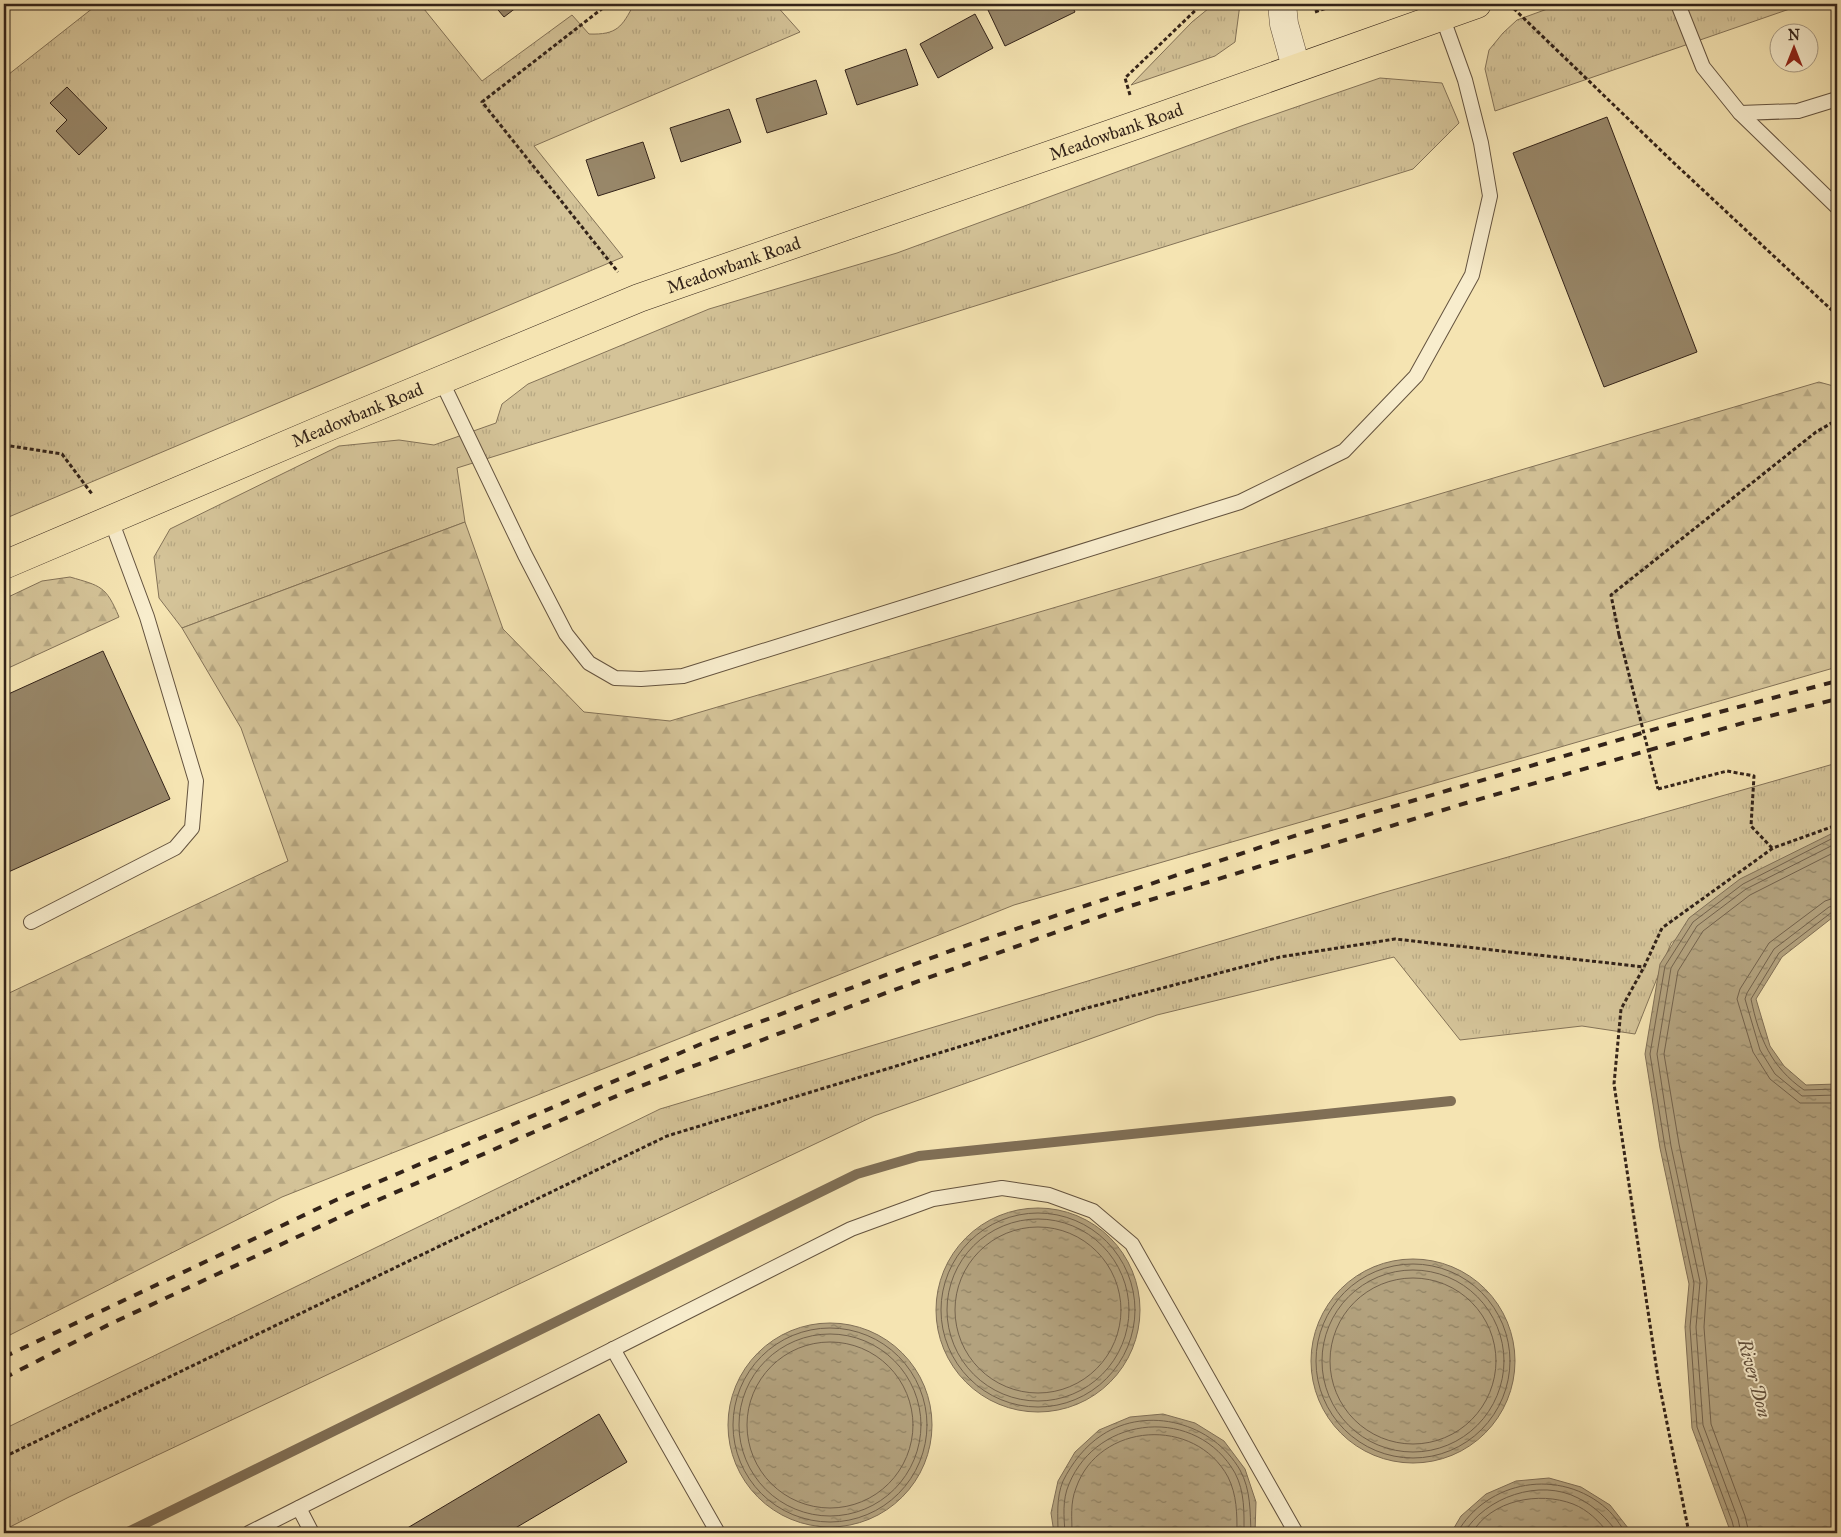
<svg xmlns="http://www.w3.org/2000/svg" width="1841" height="1537" font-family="'IM FELL Great Primer',serif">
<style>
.grass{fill:url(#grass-tufts);stroke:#847358}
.forest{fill:url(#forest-firs);stroke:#847358}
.water{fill:url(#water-ripples);stroke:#806f56}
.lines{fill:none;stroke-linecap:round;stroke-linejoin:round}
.shore{stroke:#73624c;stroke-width:1}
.stream{stroke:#806f56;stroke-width:10}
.building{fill:#988769;stroke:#332319}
.service-casing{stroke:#64533f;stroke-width:16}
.minor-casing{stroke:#64533f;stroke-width:29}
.primary-casing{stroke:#332319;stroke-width:29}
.path{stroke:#332319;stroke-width:3;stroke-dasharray:4 2.5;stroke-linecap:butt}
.service{stroke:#f8edcd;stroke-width:14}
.minor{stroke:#f8edcd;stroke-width:28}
.primary{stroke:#f5e4b2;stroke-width:28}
.rail{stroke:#332319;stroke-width:4;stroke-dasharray:9 9;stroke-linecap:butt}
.path-bridge{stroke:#332319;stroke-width:3;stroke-dasharray:4 2.5;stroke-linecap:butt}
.labels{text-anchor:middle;stroke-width:4;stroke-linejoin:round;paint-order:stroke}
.street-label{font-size:18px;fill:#332319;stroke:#f8edcd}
.water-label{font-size:19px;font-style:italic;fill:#604f3c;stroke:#f8edcd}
</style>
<defs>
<pattern id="grass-tufts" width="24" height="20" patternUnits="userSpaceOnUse" patternTransform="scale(1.25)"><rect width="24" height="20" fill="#d4c398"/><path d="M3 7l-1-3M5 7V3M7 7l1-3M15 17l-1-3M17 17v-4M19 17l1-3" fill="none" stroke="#b6a782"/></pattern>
<pattern id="forest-firs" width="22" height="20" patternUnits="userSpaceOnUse" patternTransform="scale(1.25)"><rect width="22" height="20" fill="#d4c398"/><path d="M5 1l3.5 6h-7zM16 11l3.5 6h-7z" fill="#b6a782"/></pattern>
<pattern id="water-ripples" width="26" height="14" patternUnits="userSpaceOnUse" patternTransform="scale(1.25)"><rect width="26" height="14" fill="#b3a27e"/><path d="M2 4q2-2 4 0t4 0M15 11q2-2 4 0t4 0" fill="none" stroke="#928466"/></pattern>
</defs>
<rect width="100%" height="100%" fill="#f5e4b2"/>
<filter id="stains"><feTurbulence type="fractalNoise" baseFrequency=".004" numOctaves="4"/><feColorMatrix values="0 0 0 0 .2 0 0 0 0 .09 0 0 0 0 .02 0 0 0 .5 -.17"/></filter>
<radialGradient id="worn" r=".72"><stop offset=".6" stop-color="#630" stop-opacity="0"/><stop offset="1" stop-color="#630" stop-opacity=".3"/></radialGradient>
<!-- grass -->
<g class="grass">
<path d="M98 4H420L482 81 572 15 589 34C617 35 622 27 634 4H775L800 32 534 146 623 257 4 519V78Z"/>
<polygon points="1214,4 1240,4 1235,42 1215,56 1131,85 1192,22"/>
<polygon points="1561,4 1804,4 1495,111 1485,69 1489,50 1503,33 1517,20"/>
<polygon points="1380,78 1442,83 1459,123 1413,169 457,468 465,522 182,628 159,598 154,557 170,529 339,446 399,440 434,445 496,423 502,404 528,384 709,309 897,253 1244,125"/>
<polygon points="1837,763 1837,848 1770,867 1671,943 1635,1034 1582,1026 1460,1040 1394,957 1157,1015 874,1116 69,1497 4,1530 4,1429 660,1109 1382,893"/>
</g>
<!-- forest -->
<g class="forest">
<polygon points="1819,382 1837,387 1837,667 1014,905 282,1197 4,1338 4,994 5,995 288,861 241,728 182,628 465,522 503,629 584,712 670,721"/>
<path d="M70 577C101 586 106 586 119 617L4 670V599L42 581Z"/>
</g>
<!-- water -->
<g class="water">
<polygon points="1837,831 1837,914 1782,957 1756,999 1770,1046 1784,1066 1806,1085 1837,1084 1837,1533 1731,1533 1692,1428 1685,1327 1689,1284 1660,1148 1645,1054 1660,964 1689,918 1740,879"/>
<circle cx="1038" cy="1310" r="102"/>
<circle cx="1413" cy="1361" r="102"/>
<circle cx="830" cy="1425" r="102"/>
<polygon points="1163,1414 1195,1423 1224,1441 1245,1469 1256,1502 1255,1533 1054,1533 1051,1513 1058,1481 1075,1452 1099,1430 1130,1417"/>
<polygon points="1549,1478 1581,1487 1610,1505 1632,1533 1451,1533 1461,1516 1486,1494 1516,1481"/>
</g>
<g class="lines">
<!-- shore -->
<g class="shore">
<polyline points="1837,897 1825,901 1769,943 1740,989 1737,999 1753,1052 1770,1079 1800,1103 1837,1103"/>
<polyline points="1837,905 1829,907 1774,949 1747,993 1745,999 1760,1050 1775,1074 1802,1096 1837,1095"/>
<path d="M1837 911 1832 912 1779 953 1751 999C1759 1038 1771 1067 1804 1090L1837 1089"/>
<circle cx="1038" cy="1310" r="97"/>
<circle cx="1038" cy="1310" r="91"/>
<circle cx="1038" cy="1310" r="83"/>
<circle cx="1413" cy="1361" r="97"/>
<circle cx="1413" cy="1361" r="91"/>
<circle cx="1413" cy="1361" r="83"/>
<circle cx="830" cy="1425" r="97"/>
<circle cx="830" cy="1425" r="91"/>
<circle cx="830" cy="1425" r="83"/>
<path d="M1058 1533C1058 1516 1056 1498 1063 1481 1072 1463 1085 1446 1102 1435 1148 1405 1213 1423 1240 1470 1251 1490 1250 1512 1251 1533"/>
<path d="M1065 1533C1064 1517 1062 1500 1069 1484 1098 1414 1197 1406 1235 1473 1245 1492 1244 1513 1244 1533"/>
<path d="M1072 1533C1072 1518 1070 1503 1076 1488 1099 1422 1195 1416 1228 1477 1237 1495 1237 1514 1237 1533"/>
<path d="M1457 1533C1487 1480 1560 1467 1607 1509 1614 1515 1620 1525 1626 1533"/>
<path d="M1464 1533C1485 1497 1540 1478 1578 1498 1596 1507 1606 1518 1618 1533"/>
<path d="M1472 1533C1491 1500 1539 1491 1573 1504 1588 1510 1599 1521 1608 1533"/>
<polyline points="1735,1533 1732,1521 1697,1427 1690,1327 1694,1283 1665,1147 1650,1054 1665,966 1693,922 1743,884 1837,836"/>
<polyline points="1741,1533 1738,1519 1703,1425 1696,1327 1700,1282 1671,1146 1657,1054 1671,968 1697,926 1746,889 1837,843"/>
<polyline points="1749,1533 1745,1516 1711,1424 1704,1327 1707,1281 1679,1144 1664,1054 1678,971 1703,931 1750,895 1837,851"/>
</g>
<!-- stream -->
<polyline class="stream" points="126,1533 857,1174 919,1156 1451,1101"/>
</g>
<!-- building -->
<g class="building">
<polygon points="493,4 521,4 504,17"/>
<polygon points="1001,4 1071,4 1075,12 1005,46 988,10"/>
<polygon points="975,14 993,48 938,78 920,44"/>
<polygon points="906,49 918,85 857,105 845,70"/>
<polygon points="816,80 827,114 767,133 756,99"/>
<polygon points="67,87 107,128 79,155 56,131 67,120 50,103"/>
<polygon points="729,109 741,142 681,162 670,128"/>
<polygon points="1607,117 1697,352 1604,387 1513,153"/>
<polygon points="643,142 655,178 598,196 586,160"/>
<polygon points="103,651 170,799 4,874 4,696"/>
<polygon points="599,1414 627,1462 507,1533 399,1533"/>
</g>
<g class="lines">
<defs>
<g id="service">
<polyline points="1678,4 1703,67 1740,113 1837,207"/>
<polyline points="1740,113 1798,111 1837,99"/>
<polyline points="441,380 525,555 566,634 589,663 615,678 641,679 683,676 1240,502 1344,451 1416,376 1472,275 1490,196 1481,143 1465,80 1442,16"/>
<polyline points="31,922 175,848 192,828 196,781 147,617 111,520"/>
<polyline points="613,1349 718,1533"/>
<polyline points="299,1508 312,1533"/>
<polyline points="249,1533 851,1229 933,1199 1002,1188 1049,1195 1093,1211 1132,1244 1296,1533"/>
</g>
<polyline id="minor" points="1282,4 1284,24 1296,67"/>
<g id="primary">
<path id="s1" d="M4 565 328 427 639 298 1139 124 1477 4"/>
</g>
</defs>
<!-- service casing -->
<use href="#service" class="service-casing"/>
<!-- minor casing -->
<use href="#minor" class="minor-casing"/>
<!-- primary casing -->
<use href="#primary" class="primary-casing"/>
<!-- path -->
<g class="path">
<polyline points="608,4 482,102 618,272"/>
<polyline points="1509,4 1674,163 1837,315"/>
<polyline points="1315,12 1338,4"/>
<polyline points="1130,95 1125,78 1202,4"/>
<polyline points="4,445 62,454 92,494"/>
<polyline points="1619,635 1611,595 1816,432 1837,420"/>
<polyline points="1658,789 1727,771 1754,776 1751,826 1772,848"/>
<polyline points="4,1457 667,1136 1083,1009 1280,957 1395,939 1644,967"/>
<polyline points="1689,1533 1658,1378 1614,1084 1621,1009 1644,967 1662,928 1773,848 1837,825"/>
</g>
<!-- service -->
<use href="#service" class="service"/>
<!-- minor -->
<use href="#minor" class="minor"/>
<!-- primary -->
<use href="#primary" class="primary"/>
<!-- rail -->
<g class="rail">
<polyline points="4,1357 336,1200 701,1044 950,951 1300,834 1659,728 1837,681"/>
<polyline points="4,1378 110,1324 355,1210 628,1091 891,991 1127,907 1466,803 1750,721 1837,699"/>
</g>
<!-- path-bridge -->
<polyline class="path-bridge" points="1619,635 1658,789"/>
</g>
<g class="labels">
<!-- street labels -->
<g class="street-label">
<text dy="6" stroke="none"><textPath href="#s1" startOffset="1194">Meadowbank Road</textPath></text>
<text dy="6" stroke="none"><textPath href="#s1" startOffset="789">Meadowbank Road</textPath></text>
<text dy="6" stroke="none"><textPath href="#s1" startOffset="384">Meadowbank Road</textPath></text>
</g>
<!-- water labels -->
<g class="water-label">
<text transform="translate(1755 1378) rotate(75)" y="7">River Don</text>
</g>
</g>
<!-- margin -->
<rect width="1841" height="1537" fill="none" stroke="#f5e4b2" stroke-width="20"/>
<rect x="5" y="5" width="1831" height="1527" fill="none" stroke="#332319" stroke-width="2.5"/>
<rect x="10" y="10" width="1821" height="1517" fill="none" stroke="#332319"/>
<!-- north arrow -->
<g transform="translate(1794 48)"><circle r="24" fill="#f8edcd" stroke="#a99c85"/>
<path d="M0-4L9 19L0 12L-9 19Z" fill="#8f2418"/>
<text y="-8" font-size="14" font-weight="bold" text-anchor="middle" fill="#332319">N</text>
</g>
<rect width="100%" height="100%" filter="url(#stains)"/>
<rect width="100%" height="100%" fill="url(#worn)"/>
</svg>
